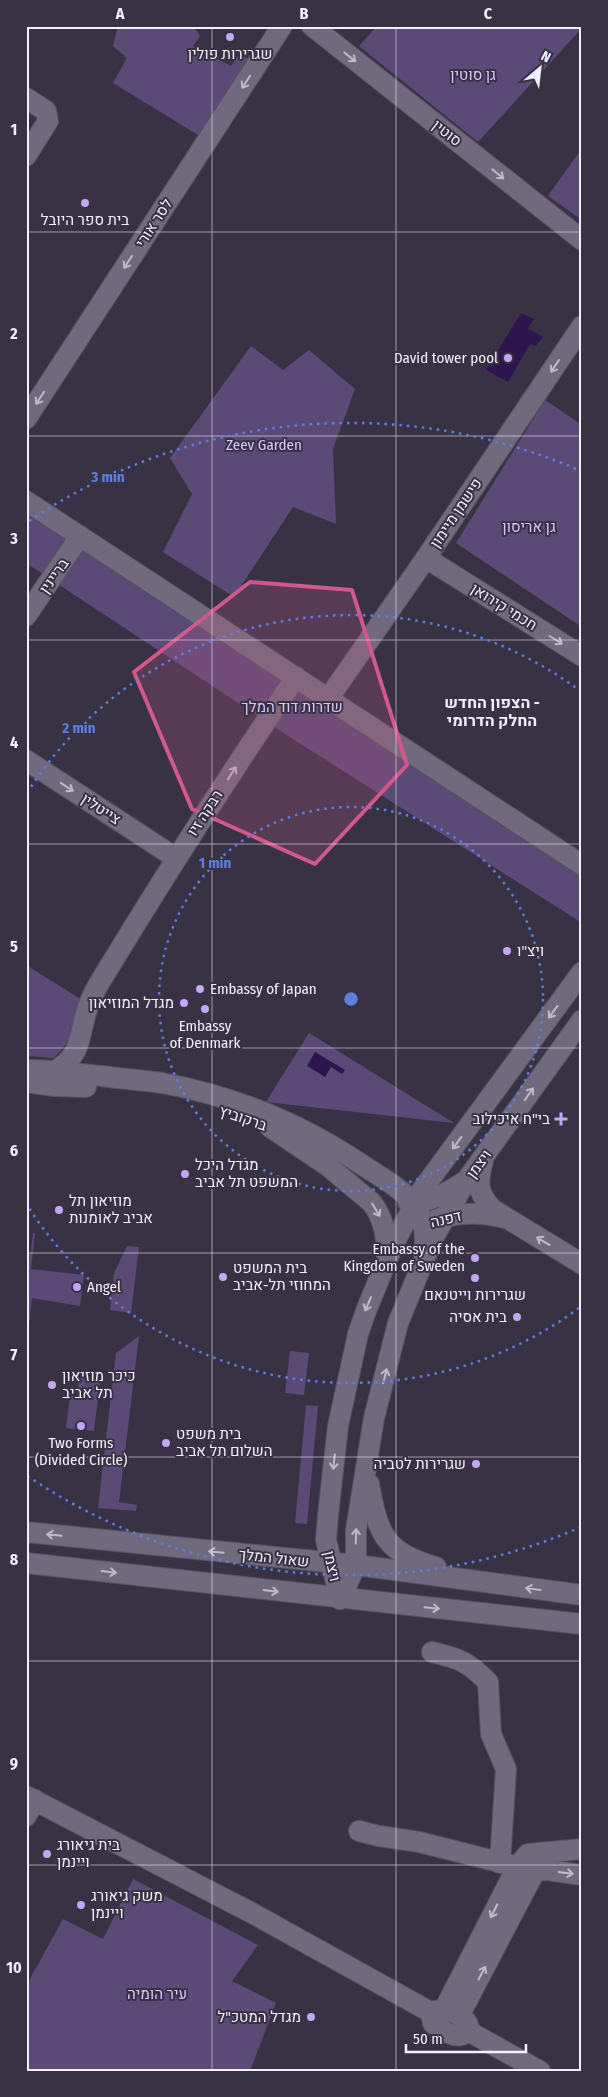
<svg xmlns="http://www.w3.org/2000/svg" width="608" height="2097" font-family="'Fira Sans Condensed',Heebo,sans-serif">
<style>
.green{fill:#5b4a76}
.water{fill:#2f154d}
.lines{fill:none;stroke-linecap:round;stroke-linejoin:round}
.minor-casing{stroke:#575161;stroke-width:22}
.minor{stroke:#716a7f;stroke-width:20}
.oneway{stroke:#bfbac9}
.marked{fill:#d1588b;fill-opacity:0.2;stroke:#d1588b;stroke-width:4;stroke-linejoin:round}
.grid{fill:none;stroke:#f3effb;stroke-width:1;stroke-opacity:0.55}
.ring{fill:none;stroke:#5d7ee2;stroke-width:2.5;stroke-dasharray:2.5 5}
.poi-dot{fill:#c3a7f2;stroke:#393245;stroke-width:2}
.labels{text-anchor:middle;stroke-width:4;stroke-linejoin:round;paint-order:stroke}
.poi-label{font-size:15px;fill:#f3effb;stroke:#393245;text-anchor:start}
.park-label{font-size:15px;fill:#dac7fe;stroke:#393245}
.street-label{font-size:15px;fill:#f3effb;stroke:#393245}
.neighbourhood-label{font-size:16px;font-weight:bold;fill:#f3effb;stroke:#393245}
.centre{fill:#5d7ee2;stroke:#393245;stroke-width:2.5}
.ring-label{font-size:15px;text-anchor:middle;font-weight:bold;fill:#5d7ee2;stroke:#393245;stroke-width:4;stroke-linejoin:round;paint-order:stroke}
.neatline{fill:none;stroke:#f3effb;stroke-width:2}
.grid-label{font-size:16px;text-anchor:middle;font-weight:bold;fill:#f3effb}
</style>
<rect width="100%" height="100%" fill="#393245"/>
<!-- green -->
<g class="green">
<polygon points="118,26 193,26 200,36 193,46 231,66 239,54 254,62 203,138 113,83 127,58 113,46"/>
<polygon points="377,26 582,26 582,28 478,142 359,46"/>
<polygon points="582,148 582,220 548,196"/>
<polygon points="251,346 283,370 309,350 355,389 333,449 336,524 293,507 234,597 163,552 192,494 170,458"/>
<polygon points="545,400 582,425 582,627 456,543"/>
<polygon points="26,502 582,865 582,923 282,732 26,563"/>
<polygon points="26,965 82,1000 67,1043 54,1058 26,1056"/>
<polygon points="309,1033 454,1123 266,1102"/>
<polygon points="33,1233 35,1233 31,1269 84,1275 80,1306 32,1298 28,1336 26,1255 31,1252"/>
<polygon points="127,1246 139,1247 131,1313 110,1310 114,1273"/>
<polygon points="139,1336 119,1502 137,1505 136,1511 98,1508 116,1353"/>
<polygon points="290,1351 309,1353 304,1395 285,1393"/>
<polygon points="80,1372 101,1374 94,1431 66,1428 70,1396 77,1396"/>
<polygon points="306,1405 318,1406 307,1524 295,1523"/>
<polygon points="133,1879 258,1945 232,1981 276,2003 250,2071 26,2071 26,1986 63,1919 103,1939"/>
</g>
<!-- water -->
<g class="water">
<polygon points="521,313 534,319 528,328 543,337 536,346 530,344 508,382 486,370"/>
<polygon points="315,1052 345,1070 342,1074 331,1067 325,1077 307,1066"/>
</g>
<g class="lines">
<defs>
<g id="minor">
<polyline points="312,26 582,240"/>
<polyline points="26,98 46,111 48,121 26,156"/>
<polyline points="26,419 282,26"/>
<polyline points="26,501 582,865"/>
<polyline points="426,558 582,656"/>
<polyline points="26,616 80,536"/>
<polyline points="328,699 426,558 582,326"/>
<polyline points="26,760 176,858"/>
<path d="M26 1070C51 1069 77 1074 102 1076 122 1079 142 1080 162 1083 235 1096 303 1125 364 1166 399 1189 431 1203 424 1252"/>
<path d="M55 1071C84 1054 78 1034 88 1007 92 996 97 986 103 977 165 875 229 775 296 677"/>
<polyline points="26,1082 54,1086 86,1087"/>
<path d="M270 1127 328 1166 371 1202C384 1217 387 1237 387 1257"/>
<path d="M483 1161C477 1183 477 1192 492 1209L582 1264"/>
<path d="M408 1202C429 1203 447 1193 464 1182"/>
<path d="M435 1220C458 1212 482 1212 505 1218"/>
<path d="M369 1484C378 1534 384 1552 436 1567"/>
<polyline points="26,1532 356,1565 582,1595"/>
<polyline points="26,1563 582,1624"/>
<polyline points="340,1599 326,1540 328,1515 338,1426 358,1334 366,1311 393,1245 422,1190 582,972"/>
<polyline points="340,1599 356,1565 356,1530 374,1418 398,1323 433,1238 466,1181 582,1020"/>
<path d="M432 1652C460 1659 467 1661 488 1682L491 1734 506 1769 500 1863"/>
<polyline points="26,1796 252,1913 434,2014"/>
<polyline points="26,1816 35,1800"/>
<polyline points="359,1831 379,1836 419,1842 535,1871 547,1870 582,1875"/>
<polyline points="444,2010 517,1867 528,1854 582,1849"/>
<path d="M444 2010C454 2012 467 2017 469 2028 462 2044 442 2031 433 2023L432 2018 436 2011Z"/>
<polyline points="459,2016 535,1871 531,1860"/>
<polyline points="468,2031 540,2071"/>
</g>
</defs>
<!-- minor casing -->
<use href="#minor" class="minor-casing"/>
<!-- minor -->
<use href="#minor" class="minor"/>
</g>
<!-- one-way arrows -->
<defs><path id="oneway-shaft" d="M-6 0H5M1.5-3L5.5 0L1.5 3" fill="none" stroke-width="1.6" stroke-linecap="round" stroke-linejoin="round" transform="scale(1.25)"/></defs>
<g class="oneway">
<use href="#oneway-shaft" transform="translate(350 57) rotate(39)"/>
<use href="#oneway-shaft" transform="translate(246 82) rotate(123)"/>
<use href="#oneway-shaft" transform="translate(498 174) rotate(39)"/>
<use href="#oneway-shaft" transform="translate(128 262) rotate(123)"/>
<use href="#oneway-shaft" transform="translate(555 366) rotate(124)"/>
<use href="#oneway-shaft" transform="translate(40 398) rotate(123)"/>
<use href="#oneway-shaft" transform="translate(556 640) rotate(32)"/>
<use href="#oneway-shaft" transform="translate(232 773) rotate(-57)"/>
<use href="#oneway-shaft" transform="translate(67 787) rotate(33)"/>
<use href="#oneway-shaft" transform="translate(553 1012) rotate(126)"/>
<use href="#oneway-shaft" transform="translate(529 1094) rotate(-55)"/>
<use href="#oneway-shaft" transform="translate(457 1143) rotate(126)"/>
<use href="#oneway-shaft" transform="translate(376 1210) rotate(59)"/>
<use href="#oneway-shaft" transform="translate(543 1241) rotate(-149)"/>
<use href="#oneway-shaft" transform="translate(368 1304) rotate(113)"/>
<use href="#oneway-shaft" transform="translate(385 1376) rotate(-76)"/>
<use href="#oneway-shaft" transform="translate(334 1462) rotate(96)"/>
<use href="#oneway-shaft" transform="translate(54 1535) rotate(-174)"/>
<use href="#oneway-shaft" transform="translate(356 1536) rotate(-88)"/>
<use href="#oneway-shaft" transform="translate(216 1552) rotate(-174)"/>
<use href="#oneway-shaft" transform="translate(109 1572) rotate(7)"/>
<use href="#oneway-shaft" transform="translate(533 1589) rotate(-172)"/>
<use href="#oneway-shaft" transform="translate(271 1591) rotate(7)"/>
<use href="#oneway-shaft" transform="translate(432 1608) rotate(6)"/>
<use href="#oneway-shaft" transform="translate(566 1873) rotate(7)"/>
<use href="#oneway-shaft" transform="translate(494 1911) rotate(117)"/>
<use href="#oneway-shaft" transform="translate(482 1973) rotate(-62)"/>
</g>
<!-- marked area -->
<path class="marked" d="M250 582 352 590 407 765 315 864 192 809 134 672Z"/>
<!-- grid -->
<path class="grid" d="M212 26V2071M396 26V2071M26 232H582M26 436H582M26 640H582M26 844H582M26 1048H582M26 1253H582M26 1457H582M26 1661H582M26 1865H582"/>
<!-- distance rings -->
<g class="ring">
<circle cx="351" cy="999" r="192"/>
<path d="M579 1308A384 384 0 0 1 27 1205M27 793A384 384 0 0 1 579 690"/>
<path d="M581 1527A576 576 0 0 1 29 1477M29 521A576 576 0 0 1 581 471"/>
</g>
<!-- markers -->
<g class="poi-dot">
<circle cx="230" cy="37" r="5"/>
<circle cx="85" cy="203" r="5"/>
<circle cx="508" cy="358" r="5"/>
<circle cx="507" cy="951" r="5"/>
<circle cx="200" cy="989" r="5"/>
<circle cx="184" cy="1003" r="5"/>
<circle cx="205" cy="1009" r="5"/>
<path d="M558.5 1111.5h5v5h5v5h-5v5h-5v-5h-5v-5h5z"/>
<circle cx="185" cy="1174" r="5"/>
<circle cx="59" cy="1210" r="5"/>
<circle cx="475" cy="1258" r="5"/>
<circle cx="223" cy="1277" r="5"/>
<circle cx="475" cy="1278" r="5"/>
<circle cx="77" cy="1287" r="5"/>
<circle cx="517" cy="1317" r="5"/>
<circle cx="52" cy="1385" r="5"/>
<circle cx="81" cy="1426" r="5"/>
<circle cx="166" cy="1443" r="5"/>
<circle cx="476" cy="1464" r="5"/>
<circle cx="47" cy="1854" r="5"/>
<circle cx="81" cy="1905" r="5"/>
<circle cx="311" cy="2017" r="5"/>
</g>
<g class="labels">
<!-- poi labels -->
<g class="poi-label">
<text x="230" y="59" text-anchor="middle">שגרירות פולין</text>
<text x="85" y="225" text-anchor="middle">בית ספר היובל</text>
<text x="498" y="363" text-anchor="end">David tower pool</text>
<text x="517" y="956">ויצ"ו</text>
<text x="210" y="994">Embassy of Japan</text>
<text x="174" y="1008" text-anchor="end">מגדל המוזיאון</text>
<text x="205" y="1031" text-anchor="middle">Embassy<tspan x="205" dy="17">of Denmark</tspan></text>
<text x="550" y="1124" text-anchor="end">בי"ח איכילוב</text>
<text x="195" y="1170">מגדל היכל<tspan x="195" dy="17">המשפט תל אביב</tspan></text>
<text x="69" y="1206">מוזיאון תל<tspan x="69" dy="17">אביב לאומנות</tspan></text>
<text x="465" y="1254" text-anchor="end">Embassy of the<tspan x="465" dy="17">Kingdom of Sweden</tspan></text>
<text x="233" y="1273">בית המשפט<tspan x="233" dy="17">המחוזי תל-אביב</tspan></text>
<text x="87" y="1292">Angel</text>
<text x="475" y="1300" text-anchor="middle">שגרירות וייטנאם</text>
<text x="507" y="1322" text-anchor="end">בית אסיה</text>
<text x="62" y="1381">כיכר מוזיאון<tspan x="62" dy="17">תל אביב</tspan></text>
<text x="176" y="1439">בית משפט<tspan x="176" dy="17">השלום תל אביב</tspan></text>
<text x="81" y="1448" text-anchor="middle">Two Forms<tspan x="81" dy="17">(Divided Circle)</tspan></text>
<text x="466" y="1469" text-anchor="end">שגרירות לטביה</text>
<text x="57" y="1850">בית גיאורג<tspan x="57" dy="17">ויינמן</tspan></text>
<text x="91" y="1901">משק גיאורג<tspan x="91" dy="17">ויינמן</tspan></text>
<text x="301" y="2022" text-anchor="end">מגדל המטכ"ל</text>
</g>
<!-- park labels -->
<g class="park-label">
<text x="473" y="80">גן סוטין</text>
<text x="264" y="450">Zeev Garden</text>
<text x="529" y="532">גן אריסון</text>
<text x="292" y="712">שדרות דוד המלך</text>
<text x="157" y="1999">עיר הומיה</text>
</g>
<!-- street labels -->
<g class="street-label">
<text transform="translate(447 133) rotate(38)" y="5">סוטין</text>
<text transform="translate(154 223) rotate(-57)" y="5">לסר אורי</text>
<text transform="translate(456 513) rotate(-56)" y="5">פישמן מיימון</text>
<text transform="translate(54 576) rotate(-55)" y="5">בריינין</text>
<text transform="translate(504 607) rotate(32)" y="5">חכמי קירואן</text>
<text transform="translate(101 809) rotate(33)" y="5">צייטלין</text>
<text transform="translate(205 813) rotate(-57)" y="5">רבקה זיו</text>
<text transform="translate(243 1118) rotate(19)" y="5">ברקוביץ</text>
<text transform="translate(479 1164) rotate(-54)" y="5">ויצמן</text>
<text transform="translate(446 1219) rotate(-13)" y="5">דפנה</text>
<text transform="translate(274 1558) rotate(6)" y="5">שאול המלך</text>
<text transform="translate(332 1566) rotate(77)" y="5">ויצמן</text>
</g>
<!-- neighbourhood labels -->
<g class="neighbourhood-label">
<text x="492" y="708">הצפון החדש -<tspan x="492" dy="18">החלק הדרומי</tspan></text>
</g>
</g>
<circle cx="351" cy="999" r="8" class="centre"/>
<g class="ring-label">
<text x="108" y="482">3 min</text>
<text x="79" y="733">2 min</text>
<text x="215" y="868">1 min</text>
</g>
<!-- border -->
<rect width="608" height="2097" fill="none" stroke="#393245" stroke-width="55"/>
<!-- north arrow -->
<g transform="translate(540 68) rotate(28)" stroke="#393245" stroke-width="4" paint-order="stroke">
<path d="M0-4L9 19L0 12L-9 19Z" fill="#f3effb"/>
<text y="-8" font-size="14" font-weight="bold" text-anchor="middle" fill="#f3effb">N</text>
</g>
<!-- scale -->
<path d="M406 2044v8h120v-8" fill="none" stroke="#f3effb" stroke-width="2.5"/>
<text x="413" y="2044" font-size="15" fill="#f3effb" stroke="#393245" stroke-width="4" paint-order="stroke">50 m</text>
<rect x="28" y="28" width="552" height="2042" class="neatline"/>
<g class="grid-label">
<text x="120" y="19">A</text>
<text x="304" y="19">B</text>
<text x="488" y="19">C</text>
<text x="14" y="135">1</text>
<text x="14" y="339">2</text>
<text x="14" y="544">3</text>
<text x="14" y="748">4</text>
<text x="14" y="952">5</text>
<text x="14" y="1156">6</text>
<text x="14" y="1360">7</text>
<text x="14" y="1565">8</text>
<text x="14" y="1769">9</text>
<text x="14" y="1973">10</text>
</g>
</svg>
